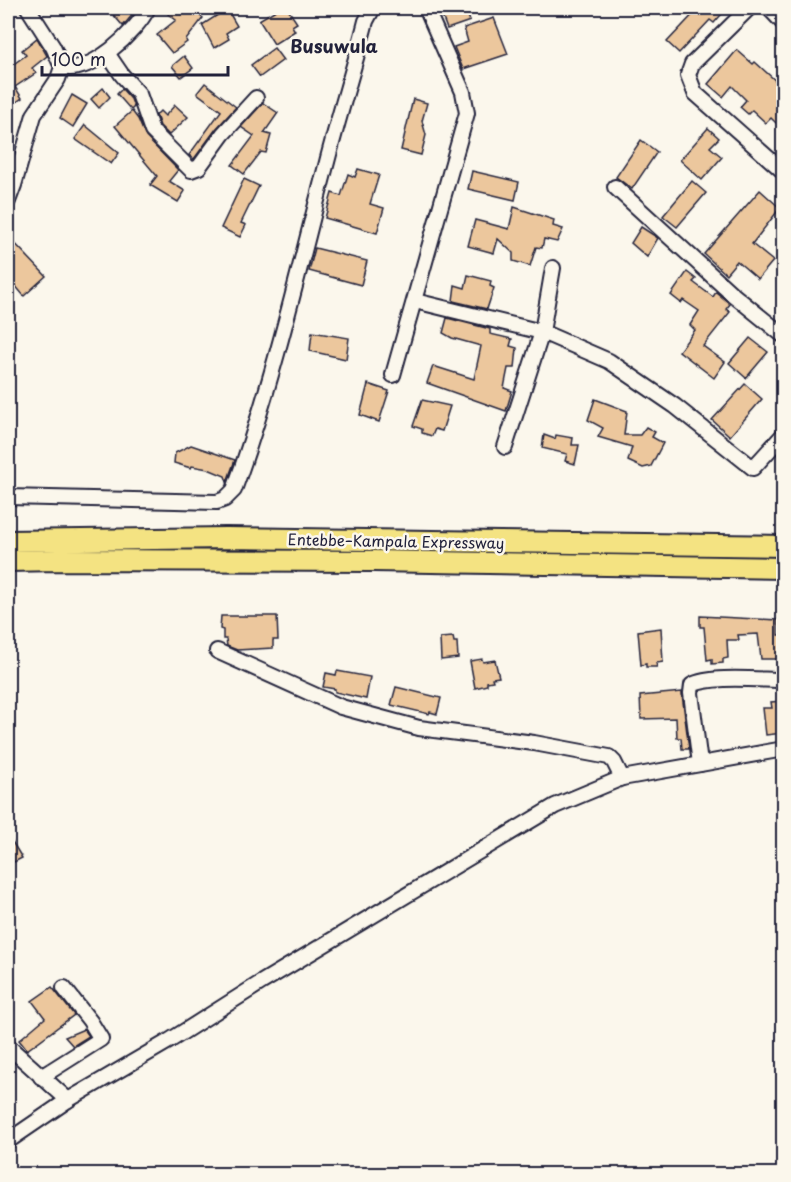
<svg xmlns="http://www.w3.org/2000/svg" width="791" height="1182" font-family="'Playpen Sans',sans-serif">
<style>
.building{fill:#ecc79d;stroke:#22223b;stroke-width:1.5}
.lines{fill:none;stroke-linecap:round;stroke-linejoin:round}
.minor-casing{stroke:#22223b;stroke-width:18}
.highway-casing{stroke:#22223b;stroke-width:24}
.minor{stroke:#fbf7ec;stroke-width:14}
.highway{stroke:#f4e382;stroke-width:20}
.labels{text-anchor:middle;stroke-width:5;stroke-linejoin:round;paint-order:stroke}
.street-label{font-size:15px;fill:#22223b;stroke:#fbf7ec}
.quarter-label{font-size:18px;font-weight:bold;fill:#22223b;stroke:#fbf7ec}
</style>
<rect width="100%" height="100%" fill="#fbf7ec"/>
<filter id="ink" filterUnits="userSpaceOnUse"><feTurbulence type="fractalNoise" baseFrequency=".0167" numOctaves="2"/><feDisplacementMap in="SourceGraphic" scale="12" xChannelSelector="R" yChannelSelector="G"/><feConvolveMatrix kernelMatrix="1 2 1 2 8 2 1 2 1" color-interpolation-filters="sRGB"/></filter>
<g filter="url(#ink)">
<!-- building -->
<g class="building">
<polygon points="116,8 130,8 134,13 123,26 111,12"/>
<polygon points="172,8 189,8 203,18 186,40 187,42 172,53 157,35 176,20 168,14"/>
<polygon points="279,8 287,8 297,23 292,26 295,31 274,44 259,20"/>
<polygon points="439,8 465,8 470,21 447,29"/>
<polygon points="699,8 727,8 714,23 710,20 679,53 667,42"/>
<polygon points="227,9 237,26 226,33 229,39 214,48 202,25"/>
<polygon points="494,18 508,54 463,69 454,47 468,42 464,28"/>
<polygon points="37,38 47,56 32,68 36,73 15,87 22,98 8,108 8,77 13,73 8,68 26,55 22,50"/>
<polygon points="274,48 283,60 260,77 251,65"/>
<polygon points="737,50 753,64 755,62 778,83 783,77 783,115 776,123 771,118 766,123 752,110 748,114 740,107 746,100 732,86 723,97 708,84"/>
<polygon points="184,56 193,68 181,77 172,66"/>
<polygon points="205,83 236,107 216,129 194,159 189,155 221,111 197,93"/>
<polygon points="103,88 110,97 99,108 91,99"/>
<polygon points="122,89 131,99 134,107 131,110 117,94"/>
<polygon points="72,95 87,104 73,127 60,118"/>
<polygon points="413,99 427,103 422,121 426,135 421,155 401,150"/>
<polygon points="263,103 278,113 264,133 271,135 266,153 261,152 244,174 232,165 254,136 241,127"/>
<polygon points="175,105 188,117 169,135 160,126 156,115 160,111 165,116"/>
<polygon points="132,111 138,119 146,137 178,170 169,181 185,191 178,202 150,185 157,176 115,126"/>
<polygon points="85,125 119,153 111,164 75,139"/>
<polygon points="708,128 719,138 710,147 722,157 702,180 680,160"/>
<polygon points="641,140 657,152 632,189 616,177"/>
<polygon points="358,169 379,175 370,204 384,208 377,233 325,218 332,193 341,196 348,174 355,177"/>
<polygon points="472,171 519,182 515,200 468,189"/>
<polygon points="244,179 259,186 241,223 246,225 240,237 221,228"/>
<polygon points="692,181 706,193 677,227 663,216"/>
<polygon points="760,190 780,208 752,244 773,261 758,279 737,261 726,274 704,254"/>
<polygon points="514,207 554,220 553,226 563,229 557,242 544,239 542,248 536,247 530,266 513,261 513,253 498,239 494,253 468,246 475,220 509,229"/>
<polygon points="641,227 658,238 647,257 631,243"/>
<polygon points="8,236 46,276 24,296 8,277"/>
<polygon points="315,248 367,261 361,285 309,271"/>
<polygon points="687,272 696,279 693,282 713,297 716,292 730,304 726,309 730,312 703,346 725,362 714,378 679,351 695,330 690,325 699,311 683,300 681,303 671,295"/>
<polygon points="468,275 491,281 490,286 494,288 487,309 453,301 455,285 465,288"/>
<polygon points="447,318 490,329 490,334 512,339 510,346 517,348 515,368 508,368 504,388 512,391 506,411 427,383 433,366 474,379 481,346 452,338 443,333"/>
<polygon points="312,332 349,338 346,359 310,351"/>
<polygon points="750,338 768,352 746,378 729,363"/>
<polygon points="368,384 389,391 379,422 360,415"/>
<polygon points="745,384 762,399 730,436 712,420"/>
<polygon points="595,399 627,411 624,435 640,435 646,427 655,432 652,437 663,443 651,466 643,468 628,461 632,447 598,437 603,428 588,420"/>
<polygon points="422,400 450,406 442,431 435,429 432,436 422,433 422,429 413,426"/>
<polygon points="544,435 555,439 556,435 573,438 572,445 579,445 575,464 565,461 567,454 542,448"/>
<polygon points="191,445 235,460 227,482 225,476 208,469 192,466 191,468 174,463 175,453"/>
<polygon points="221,616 277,616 278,640 273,640 273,648 237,650 227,646 226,639 223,639 223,630 220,629"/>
<polygon points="700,616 778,620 778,635 783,635 783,654 779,654 779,659 761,659 758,634 738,635 739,640 727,640 728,658 723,659 723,663 712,664 712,659 707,660 704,627 700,627"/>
<polygon points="661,628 663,662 656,663 657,667 646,667 646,664 641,665 638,631"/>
<polygon points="453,637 454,642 457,642 458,658 441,660 440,638"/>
<polygon points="482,659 483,662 495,660 499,677 492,678 493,681 487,682 487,685 475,688 470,661"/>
<polygon points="337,671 370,677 366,699 335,692 335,689 323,687 326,673 336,675"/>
<polygon points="396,687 441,698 437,714 430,712 429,714 391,705"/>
<polygon points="682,692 682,694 689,749 682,749 681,738 677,738 676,718 641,719 640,696"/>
<polygon points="782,701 783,733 766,735 763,708 772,708 771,702"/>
<polygon points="8,835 22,858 14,862 8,854"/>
<polygon points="52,987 74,1015 27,1050 19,1040 45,1018 32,1001"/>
<polygon points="84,1029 89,1036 73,1046 65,1037"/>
</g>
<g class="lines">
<defs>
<g id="minor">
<polyline points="749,8 692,64 688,75 695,93 784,172"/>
<polyline points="769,8 784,24"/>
<polyline points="107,53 122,75 139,94 152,131 191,170 199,167 223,134 256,98"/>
<path d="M62 67C91 75 136 32 148 8"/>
<polyline points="615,187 731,293 784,336"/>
<polyline points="8,201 14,185 34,115 58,79 62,67 53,47 28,8"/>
<polyline points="415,301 542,332 609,361 675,406 753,468 784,434"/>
<polyline points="393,375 467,113 463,92 426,8"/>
<polyline points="505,447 542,332 553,268"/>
<path d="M8 497 217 502 225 499 234 490C273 383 298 272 327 162 339 115 354 68 366 21L373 8"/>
<polyline points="217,651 341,707 419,728 534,743 609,757 614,762 622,778"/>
<path d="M700 764 691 693 692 685C710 675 761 680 784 680"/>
<polyline points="8,1046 68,1100"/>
<polyline points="41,1077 101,1039 90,1021 64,988"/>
<polyline points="8,1141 68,1100 169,1041 262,982 555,806 622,778 784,749"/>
</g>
<g id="highway">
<polyline points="8,541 226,538 784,546"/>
<polyline points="8,561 58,560 373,561 784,568"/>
</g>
</defs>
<!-- minor casing -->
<use href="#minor" class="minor-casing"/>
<!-- highway casing -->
<use href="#highway" class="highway-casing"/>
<!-- minor -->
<use href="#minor" class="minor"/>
<!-- highway -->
<use href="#highway" class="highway"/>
</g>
</g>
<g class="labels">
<!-- street labels -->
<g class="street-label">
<text transform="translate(396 542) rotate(1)" y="5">Entebbe–Kampala Expressway</text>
</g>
<!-- quarter labels -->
<g class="quarter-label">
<text x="334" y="53">Busuwula</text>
</g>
</g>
<!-- margin -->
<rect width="791" height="1182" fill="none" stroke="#fbf7ec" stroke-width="30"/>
<rect x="15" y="15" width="761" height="1152" fill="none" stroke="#22223b" stroke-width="2" filter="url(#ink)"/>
<!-- scale -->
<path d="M42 66v9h186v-9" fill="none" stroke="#22223b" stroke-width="3"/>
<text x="51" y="66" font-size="18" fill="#22223b" stroke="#fbf7ec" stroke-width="4.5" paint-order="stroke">100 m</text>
</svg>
